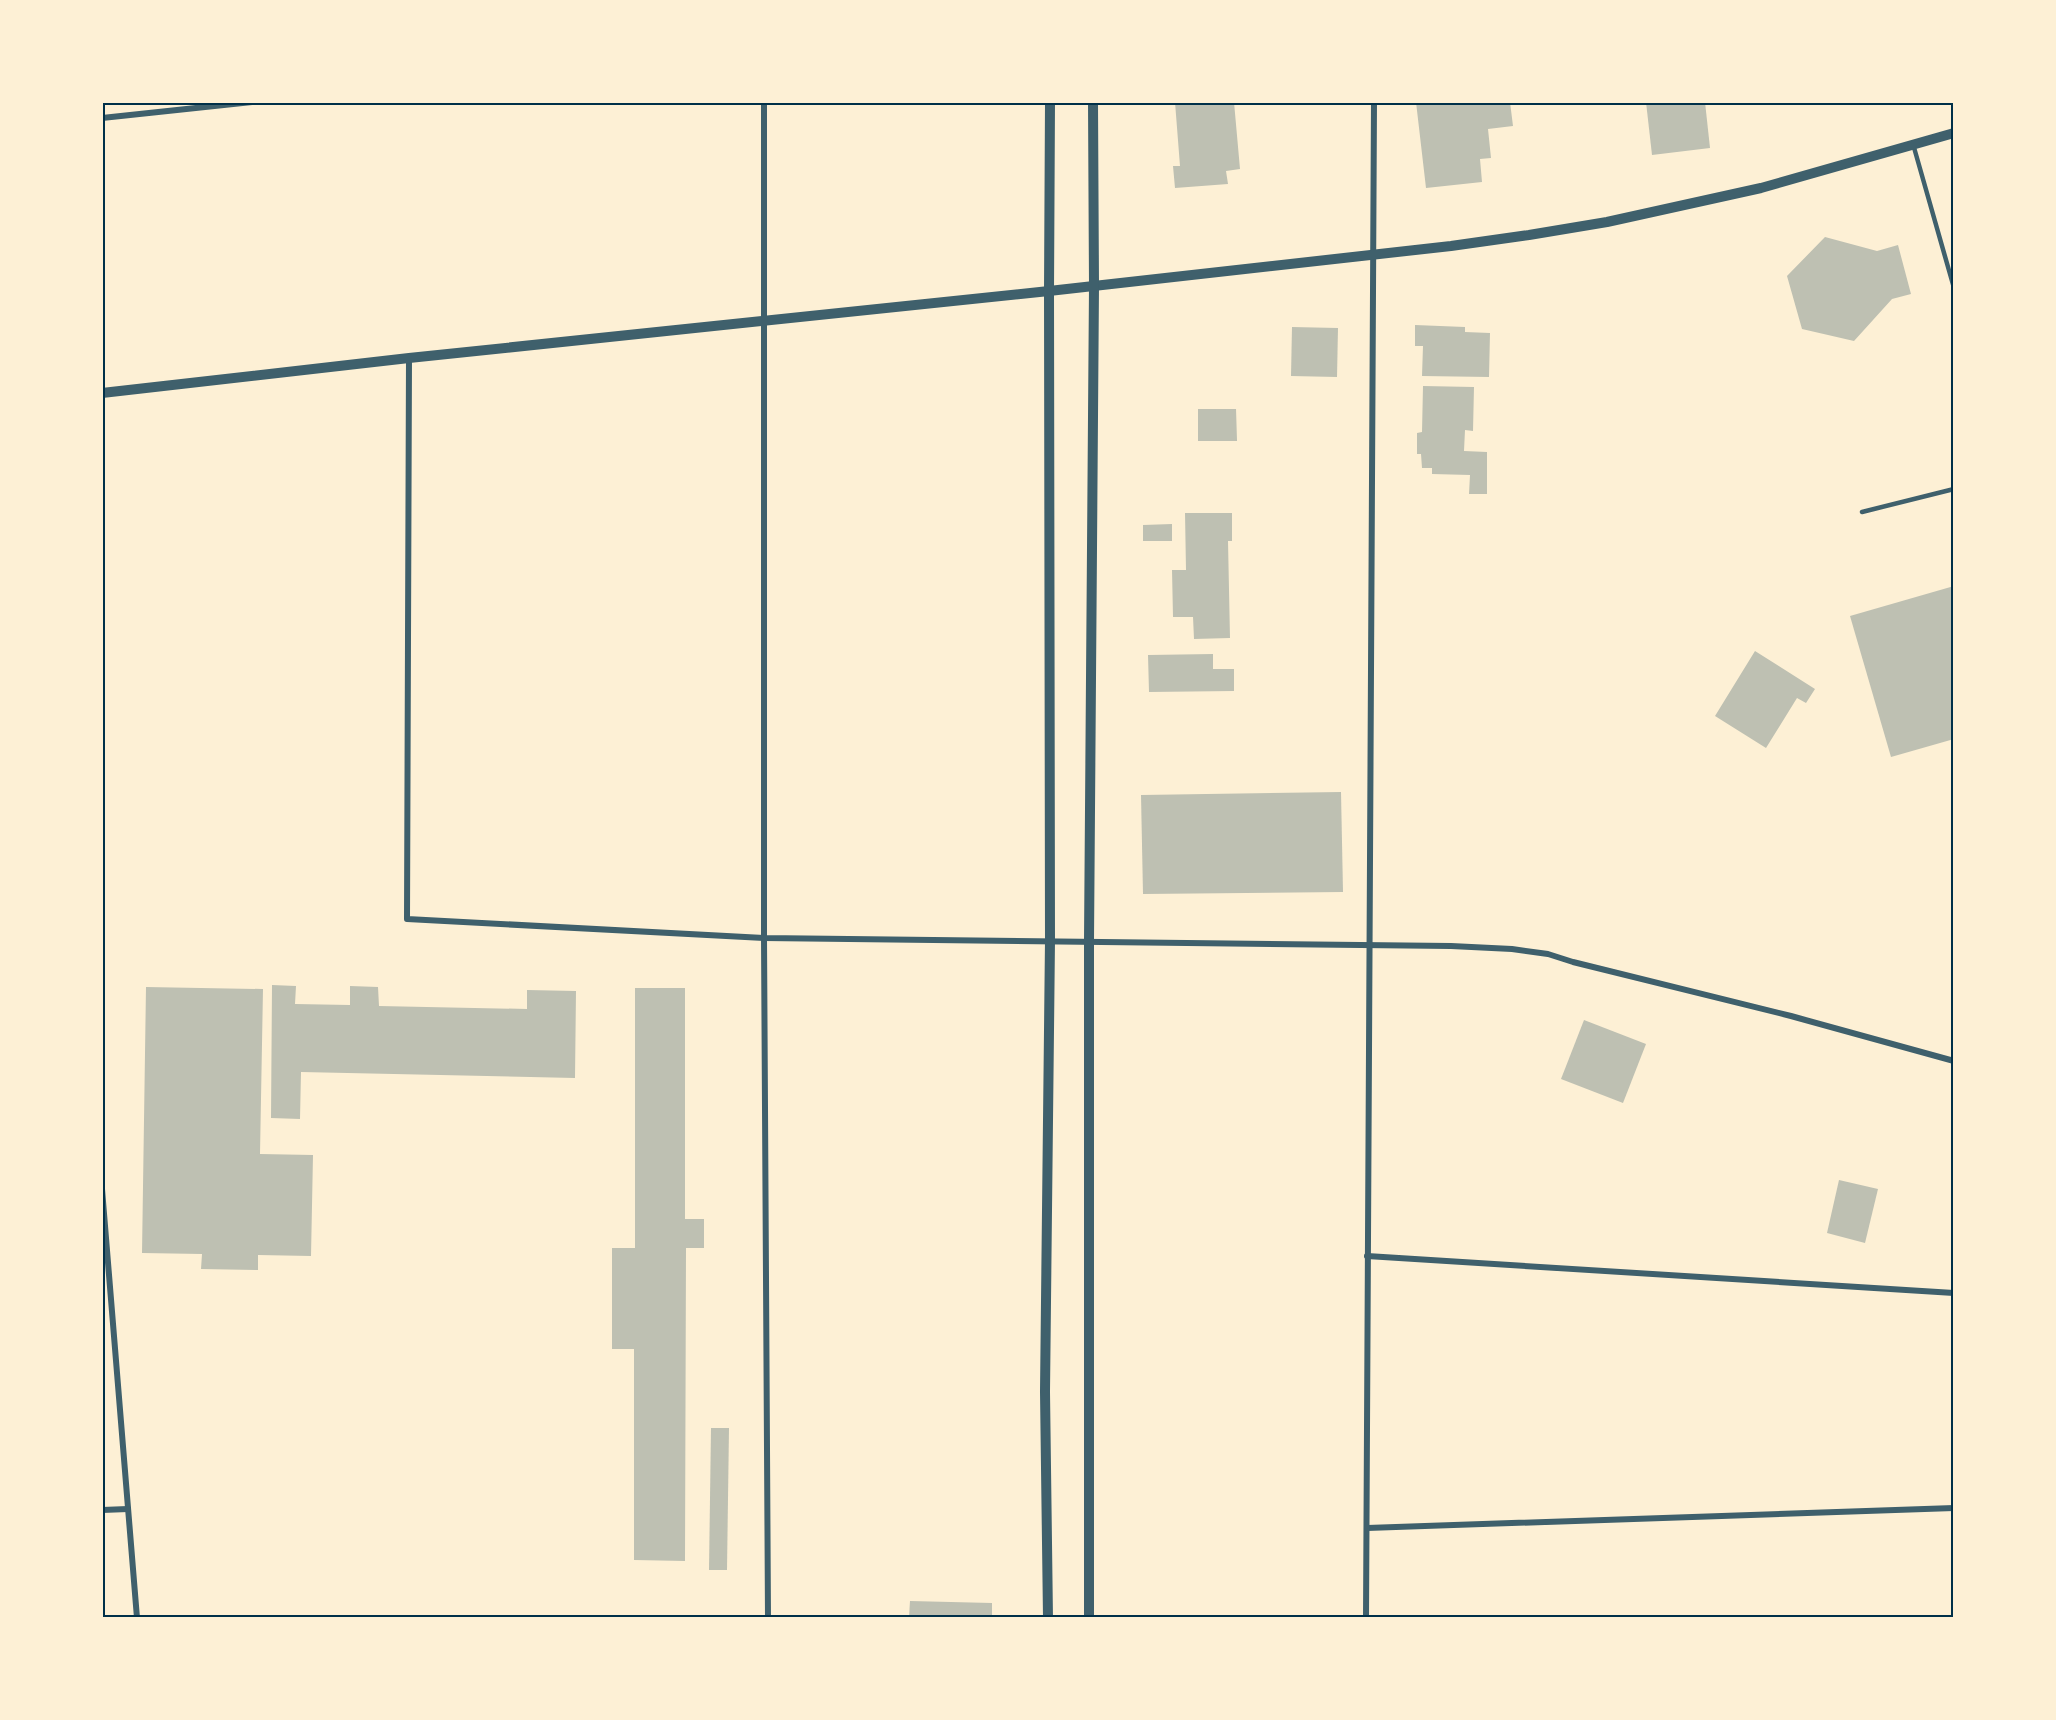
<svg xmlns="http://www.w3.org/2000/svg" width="2056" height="1720" font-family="'IBM Plex Sans',sans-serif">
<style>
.building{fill:#bec0b2}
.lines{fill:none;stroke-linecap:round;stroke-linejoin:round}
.service{stroke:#3f606c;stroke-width:4.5}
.minor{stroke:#3f606c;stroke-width:6}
.tertiary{stroke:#3f606c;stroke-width:10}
.neatline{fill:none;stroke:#003049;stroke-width:2}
</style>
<rect width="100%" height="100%" fill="#fdf0d5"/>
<!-- building -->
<g class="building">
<polygon points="1175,102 1234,102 1240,169 1226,171 1228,184 1175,188 1173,166 1180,166"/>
<polygon points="1416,102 1485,102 1485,105 1510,102 1513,126 1488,129 1491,158 1480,159 1482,182 1426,188"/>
<polygon points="1646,102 1705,102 1710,148 1652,155"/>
<polygon points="1825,237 1877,251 1898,245 1911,294 1892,299 1854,341 1802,329 1787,276"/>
<polygon points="1415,325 1465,327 1465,332 1490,333 1489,377 1422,376 1423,346 1415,346"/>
<polygon points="1292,327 1338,328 1337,377 1291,376"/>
<polygon points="1423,386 1474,387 1473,431 1465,430 1464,451 1487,452 1487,494 1469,494 1470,475 1432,474 1432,468 1422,468 1421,454 1417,454 1417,433 1422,432"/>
<polygon points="1198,409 1236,409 1237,441 1198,441"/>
<polygon points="1185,513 1232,513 1232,541 1228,541 1230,638 1194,639 1193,617 1173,617 1172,570 1186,570"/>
<polygon points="1172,524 1172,541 1143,541 1143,525"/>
<polygon points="1954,586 1954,739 1891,757 1850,616"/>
<polygon points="1755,651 1815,689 1806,703 1797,698 1766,748 1715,716"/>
<polygon points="1213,654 1213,669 1234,669 1234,691 1149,692 1148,655"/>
<polygon points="1341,792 1343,892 1143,894 1141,795"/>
<polygon points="272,985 296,986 295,1004 350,1005 350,986 378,987 379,1006 527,1009 527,990 576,991 575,1078 301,1072 300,1119 271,1118"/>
<polygon points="146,987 263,989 260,1154 313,1155 311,1256 258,1255 258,1270 201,1269 202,1254 142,1253"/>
<polygon points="635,988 685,988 685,1219 704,1219 704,1248 686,1248 685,1561 634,1560 634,1349 612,1349 612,1248 635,1248"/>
<polygon points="1584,1020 1646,1044 1623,1103 1561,1079"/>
<polygon points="1839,1180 1878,1189 1865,1243 1827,1233"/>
<polygon points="711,1428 729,1428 727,1570 709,1570"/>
<polygon points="910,1601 992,1603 992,1618 909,1618"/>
</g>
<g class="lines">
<!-- service -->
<g class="service">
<polyline points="1913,144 1954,288"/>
<polyline points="1862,512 1954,489"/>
</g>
<!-- minor -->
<g class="minor">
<polyline points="764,102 764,938 768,1618"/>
<polyline points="102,118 252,102"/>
<polyline points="409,358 407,919 764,938 1451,946 1512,949 1548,954 1573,962 1791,1016 1954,1061"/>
<polyline points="102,1189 137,1618"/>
<polyline points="1367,1256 1954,1293"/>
<polyline points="102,1510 128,1509"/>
<polyline points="1367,1528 1954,1508"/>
<polyline points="1366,1618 1374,102"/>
</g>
<!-- tertiary -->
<g class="tertiary">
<polyline points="102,393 409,358 1049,291 1451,246 1529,235 1607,222 1761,188 1954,133"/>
<polyline points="1048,1618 1045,1392 1050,940 1049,291 1050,102"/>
<polyline points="1089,1618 1089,941 1094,286 1093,102"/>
</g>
</g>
<!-- border -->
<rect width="2056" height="1720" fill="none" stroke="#fdf0d5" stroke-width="207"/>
<rect x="104" y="104" width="1848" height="1512" class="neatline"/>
</svg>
